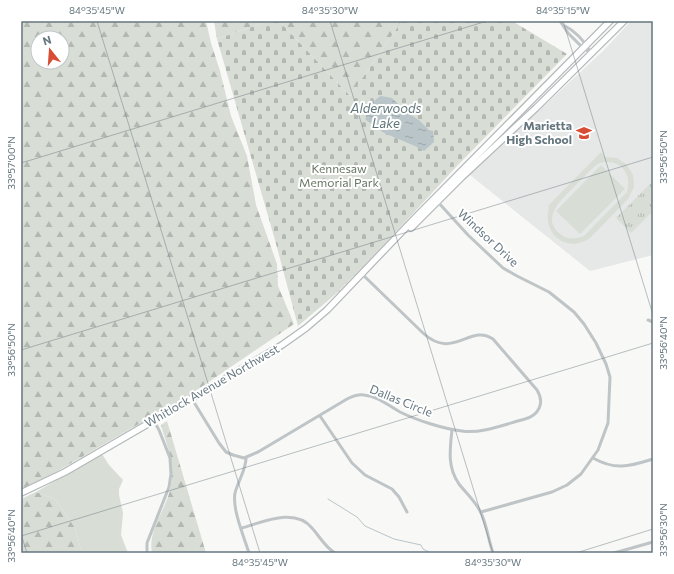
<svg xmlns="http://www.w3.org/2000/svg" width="674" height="574" font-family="Commissioner,sans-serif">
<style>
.built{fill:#e6e8e7}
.grass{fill:#d8ddd5;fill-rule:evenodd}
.forest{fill:url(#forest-firs);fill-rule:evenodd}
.cemetery{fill:url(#cemetery-stones)}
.park{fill:url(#park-tufts)}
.water{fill:url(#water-ripples)}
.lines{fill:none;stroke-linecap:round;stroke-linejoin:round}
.stream{stroke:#b9c5c9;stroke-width:1}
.trunk-casing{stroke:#b3b8ba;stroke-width:8}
.minor{stroke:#bfc4c7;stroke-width:3}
.trunk{stroke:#fff;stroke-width:5.5}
.ticks{fill:none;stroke:#65767f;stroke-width:1;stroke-opacity:0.45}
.labels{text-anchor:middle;stroke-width:4;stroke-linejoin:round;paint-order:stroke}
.poi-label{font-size:12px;font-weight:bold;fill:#65767f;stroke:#fff;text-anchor:end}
.park-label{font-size:12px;fill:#687764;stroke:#fff}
.street-label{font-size:12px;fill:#65767f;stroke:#fff}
.water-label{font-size:13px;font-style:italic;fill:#607579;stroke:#fff}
.neatline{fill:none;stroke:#65767f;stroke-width:1.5}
.ticks-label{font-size:10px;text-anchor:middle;fill:#65767f}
</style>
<defs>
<pattern id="forest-firs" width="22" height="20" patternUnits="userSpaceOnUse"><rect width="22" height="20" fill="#d8ddd5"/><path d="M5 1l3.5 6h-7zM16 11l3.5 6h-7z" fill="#b3b8b2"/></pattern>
<pattern id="cemetery-stones" width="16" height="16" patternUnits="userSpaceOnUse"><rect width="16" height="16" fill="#d8ddd5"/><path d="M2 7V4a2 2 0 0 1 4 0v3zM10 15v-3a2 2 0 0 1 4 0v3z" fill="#b3b8b2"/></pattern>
<pattern id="park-tufts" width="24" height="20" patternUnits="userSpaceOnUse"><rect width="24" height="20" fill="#d8ddd5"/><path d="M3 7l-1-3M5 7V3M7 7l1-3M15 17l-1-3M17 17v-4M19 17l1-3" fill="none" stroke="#b3b8b2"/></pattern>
<pattern id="water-ripples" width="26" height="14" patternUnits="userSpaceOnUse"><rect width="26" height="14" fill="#b9c5c9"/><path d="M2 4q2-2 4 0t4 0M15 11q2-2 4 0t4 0" fill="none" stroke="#9aa5a8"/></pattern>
</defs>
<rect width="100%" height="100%" fill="#f8f8f6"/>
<!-- built -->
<polygon class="built" points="631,21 653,21 653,255 590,271 470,175 604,50"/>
<!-- grass -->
<g class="grass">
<path d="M601 152 605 157 617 158 627 165 633 175 634 187 628 199 590 238C567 254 542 234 549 208L548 206ZM607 162C623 162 632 176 627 192L584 236C576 239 567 240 560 234 541 218 560 201 572 189 579 182 586 174 594 167L599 163Z"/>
<polygon points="601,165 625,189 580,234 556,211"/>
<polygon points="102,454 109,465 123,480 119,489 119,495 123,513 121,535 128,553 82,553 75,528 63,510 55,499 36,492"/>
</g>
<!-- forest -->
<g class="forest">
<path d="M21 21H206L211 43 220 71 231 116 247 156 256 205 277 264 278 286 294 324 194 392 49 476 21 489ZM38 38H62V62H38Z"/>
<polygon points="214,21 269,21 217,39"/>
<polygon points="279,21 402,21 350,96"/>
<path d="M167 421 206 553H152C147 529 168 508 171 485 175 460 167 448 161 425Z"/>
<polygon points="36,492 55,499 63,510 75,528 82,553 21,553 21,499"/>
</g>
<!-- cemetery -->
<polygon class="cemetery" points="269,21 279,21 350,96 402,21 512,21 567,54 457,166 380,249 338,292 298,326 275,240 217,39"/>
<!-- park -->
<polygon class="park" points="653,181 653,211 631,233 616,218"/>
<!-- water -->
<path class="water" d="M381 96 392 98 403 109 420 121 429 130 433 131 434 142 424 151 415 146 384 133 366 120C364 113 374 99 381 96Z"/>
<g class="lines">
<!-- stream -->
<polyline class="stream" points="328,499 357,517 365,526 394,539 421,545 423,549 431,553"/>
<defs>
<g id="trunk">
<polyline points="411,228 462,177 536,108 624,21"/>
<polyline points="21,493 65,472 225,379 282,345 306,328 327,310 414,219 610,21"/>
</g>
</defs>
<!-- trunk casing -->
<use href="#trunk" class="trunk-casing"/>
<!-- minor -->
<g class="minor">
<polyline points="560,21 568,33 583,48 591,53"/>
<path d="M565 26C575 31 584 41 590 51"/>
<polyline points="437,201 468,235 503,268 517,276 549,292 574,312 584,324 596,343 606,364 610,377 608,423 598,450 581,474 567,485 552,492 481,512"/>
<polyline points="648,320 653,322"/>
<path d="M192 399 219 443 226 452 233 455 244 458 258 452 347 399C353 396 358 394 364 395 378 396 389 406 400 412 416 420 444 429 462 431 481 434 506 424 525 419 539 415 545 403 537 390L493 339C470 323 453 361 423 333L362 274"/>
<polyline points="320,416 352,463 365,475 392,489 399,497 407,512"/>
<path d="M452 430C450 449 447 467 459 484 466 493 475 501 480 511 487 524 488 539 493 553"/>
<path d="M246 458C246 470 238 481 235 493 232 509 244 537 249 553"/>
<path d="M593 458C616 471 630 466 653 459"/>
<path d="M242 528C263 522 295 507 312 528 320 537 325 547 335 553"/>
<polyline points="147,553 147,543 169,487 171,474 170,458 159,430 154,421"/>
<polyline points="614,553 653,542"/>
</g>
<!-- trunk -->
<use href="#trunk" class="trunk"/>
</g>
<!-- ticks -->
<path class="ticks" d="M97 21 260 553M330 21 493 553M563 21 653 315M21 163 487 21M21 350 653 157M21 534 27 553M21 536 653 343M576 553 653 529"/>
<!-- icons -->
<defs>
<symbol id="school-bare" viewBox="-9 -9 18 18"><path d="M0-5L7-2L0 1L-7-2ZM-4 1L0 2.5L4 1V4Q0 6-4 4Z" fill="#d84d35" stroke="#fff" stroke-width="2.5" paint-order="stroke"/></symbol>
</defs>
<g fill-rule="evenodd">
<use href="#school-bare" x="573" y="122" width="22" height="22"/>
</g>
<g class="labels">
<!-- poi labels -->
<g class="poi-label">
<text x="572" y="130">Marietta<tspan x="572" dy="14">High School</tspan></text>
</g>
<!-- park labels -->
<g class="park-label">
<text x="339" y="173">Kennesaw<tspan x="339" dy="14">Memorial Park</tspan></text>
</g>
<!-- street labels -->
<g class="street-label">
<text transform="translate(488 238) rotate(43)" y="4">Windsor Drive</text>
<text transform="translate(212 386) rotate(-30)" y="4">Whitlock Avenue Northwest</text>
<text transform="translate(401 401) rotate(22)" y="4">Dallas Circle</text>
</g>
<!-- water labels -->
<g class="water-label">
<text x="386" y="113">Alderwoods<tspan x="386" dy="15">Lake</tspan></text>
</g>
</g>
<!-- border -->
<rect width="674" height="574" fill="none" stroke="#ffffff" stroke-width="44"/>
<!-- north arrow -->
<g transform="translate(50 50) rotate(343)"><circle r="19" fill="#ffffff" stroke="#c1c8cc"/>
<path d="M0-3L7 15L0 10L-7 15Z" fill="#d84d35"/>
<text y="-6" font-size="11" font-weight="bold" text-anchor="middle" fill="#65767f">N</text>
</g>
<rect x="22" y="22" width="630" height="530" class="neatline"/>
<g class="ticks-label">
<text x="97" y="14">84°35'45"W</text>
<text x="330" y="14">84°35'30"W</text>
<text x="563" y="14">84°35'15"W</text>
<text transform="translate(663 157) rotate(-90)" y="4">33°56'50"N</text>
<text transform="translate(11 163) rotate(-90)" y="4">33°57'00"N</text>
<text transform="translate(663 343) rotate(-90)" y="4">33°56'40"N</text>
<text transform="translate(11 350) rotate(-90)" y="4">33°56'50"N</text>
<text transform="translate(663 530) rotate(-90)" y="4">33°56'30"N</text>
<text transform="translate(11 536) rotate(-90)" y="4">33°56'40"N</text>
<text x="260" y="566">84°35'45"W</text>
<text x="493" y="566">84°35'30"W</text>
</g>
</svg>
